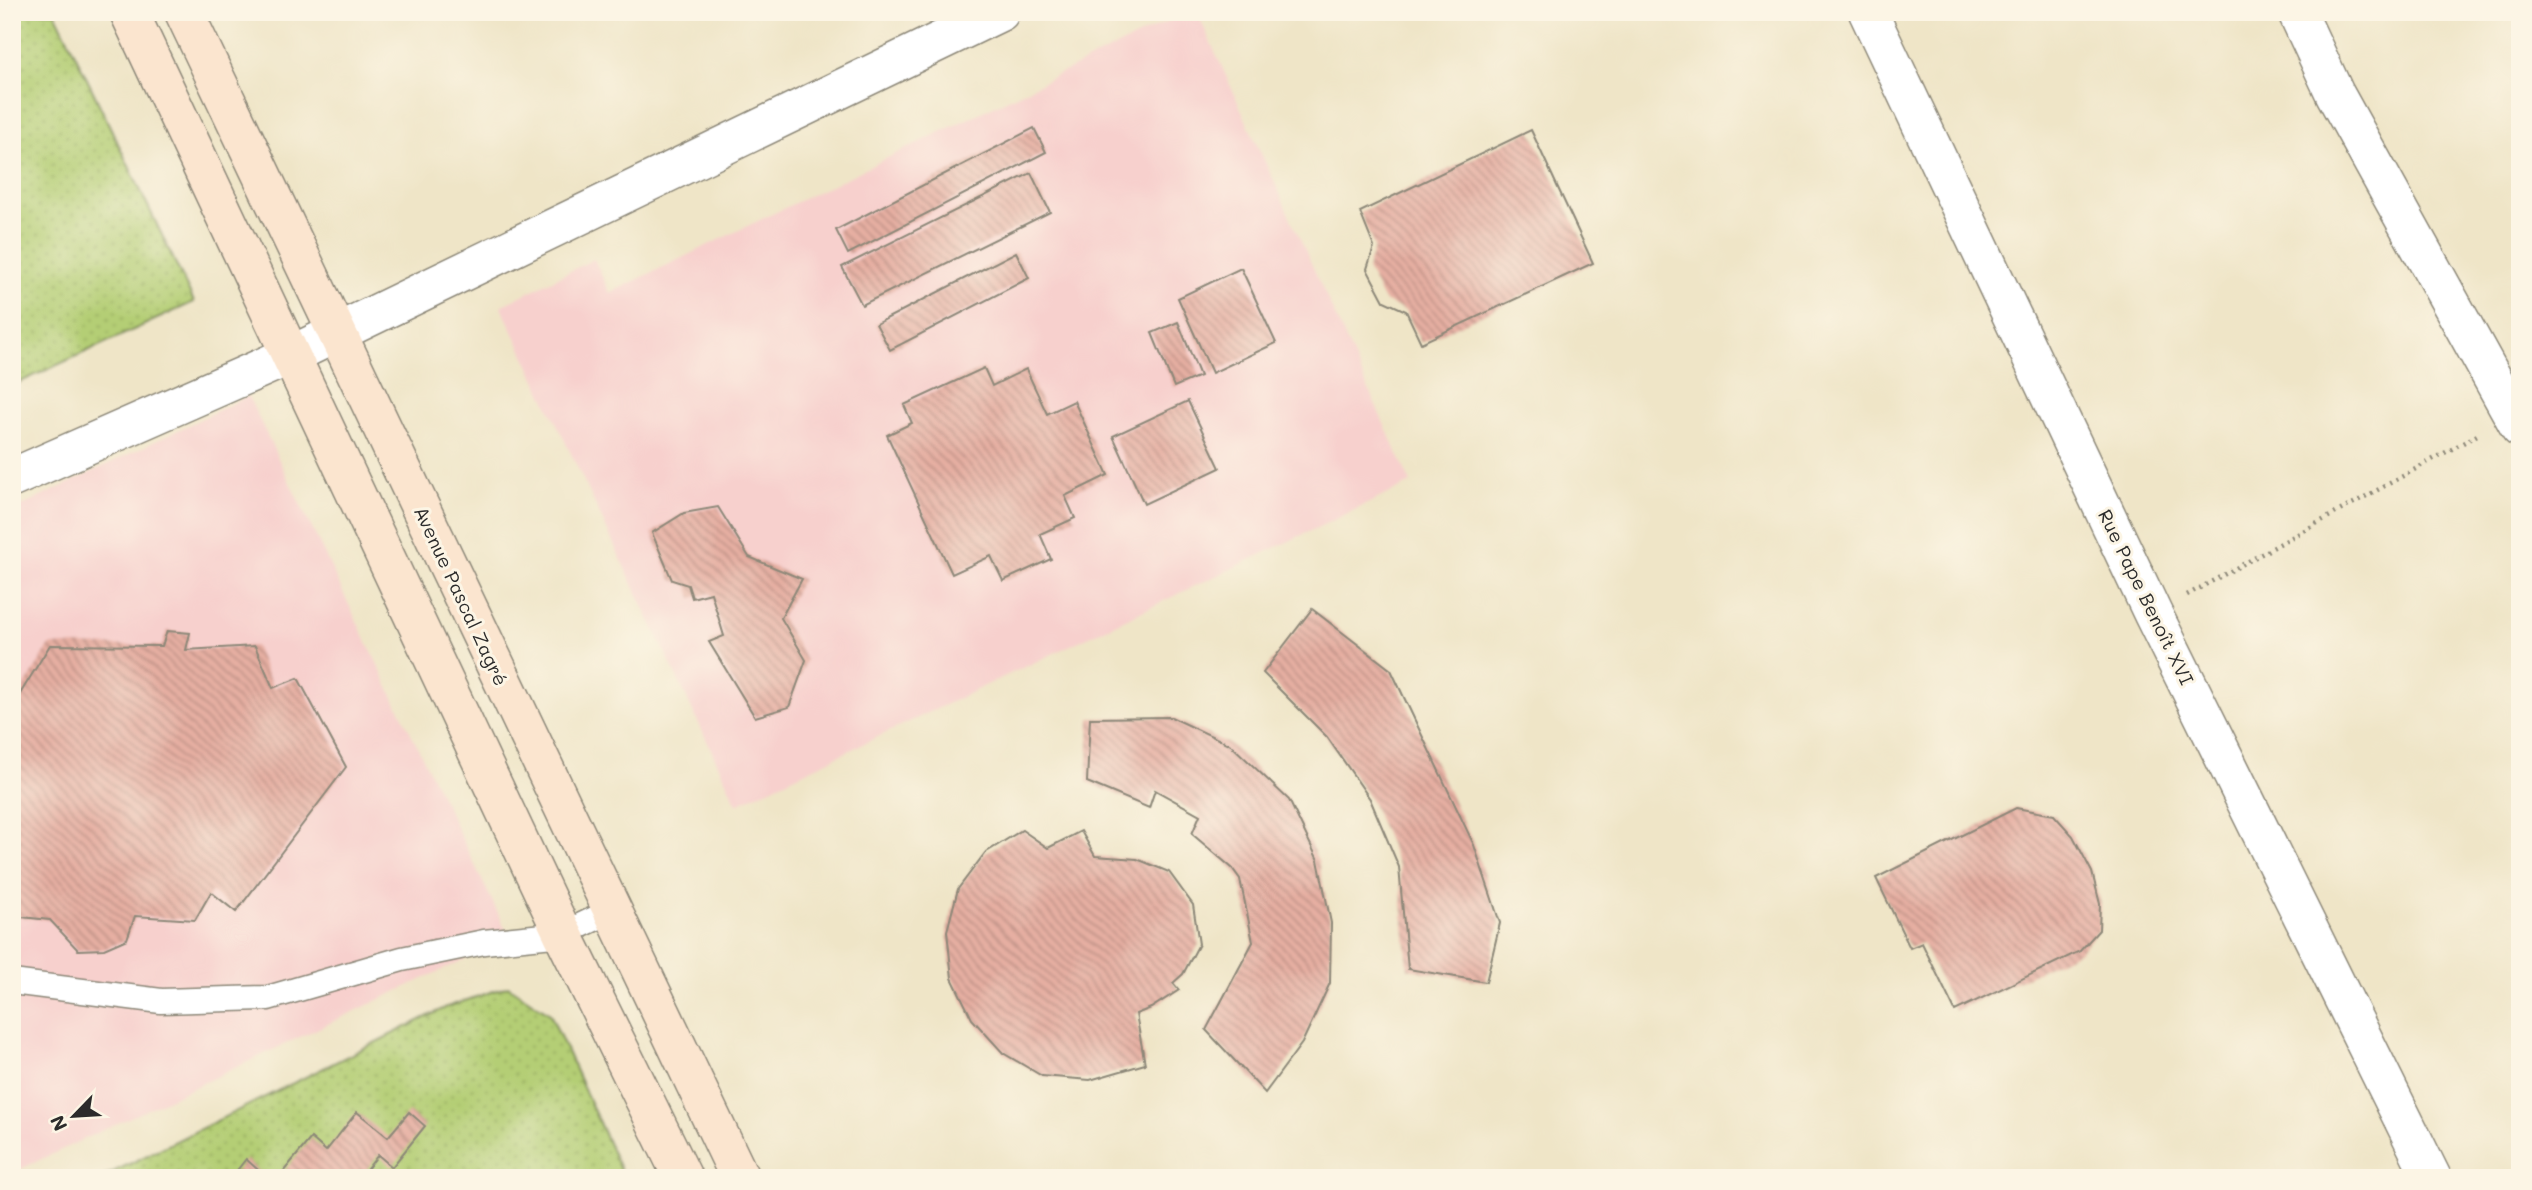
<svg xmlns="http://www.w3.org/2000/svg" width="2532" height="1190" font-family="Mali,sans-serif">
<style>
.built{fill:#f7d0cd}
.park{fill:url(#park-dots);stroke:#707c50;stroke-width:2}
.building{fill:url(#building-back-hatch)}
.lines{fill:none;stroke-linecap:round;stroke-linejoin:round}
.service-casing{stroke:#8d8879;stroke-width:27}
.minor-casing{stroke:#8d8879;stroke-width:41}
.secondary-casing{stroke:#8d8879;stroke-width:41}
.path{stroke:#8d8879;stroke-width:4.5;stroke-dasharray:2 5;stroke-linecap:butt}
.service{stroke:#fff;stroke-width:24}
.minor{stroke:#fff;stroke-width:38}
.secondary{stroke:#fbe5cf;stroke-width:38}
.labels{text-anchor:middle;stroke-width:6;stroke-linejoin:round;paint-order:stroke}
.street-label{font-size:19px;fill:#2b2b2b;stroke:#fcf5e5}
</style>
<defs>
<pattern id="park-dots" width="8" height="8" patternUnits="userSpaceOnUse" patternTransform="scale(1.75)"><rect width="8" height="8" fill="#b4ce74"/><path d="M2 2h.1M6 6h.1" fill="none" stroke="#9bb165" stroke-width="1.8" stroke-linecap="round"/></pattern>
<pattern id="building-back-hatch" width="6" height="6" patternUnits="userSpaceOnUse" patternTransform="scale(1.75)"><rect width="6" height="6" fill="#e6afa2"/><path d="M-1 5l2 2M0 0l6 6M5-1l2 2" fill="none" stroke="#bb8f84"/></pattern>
</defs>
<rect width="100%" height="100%" fill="#fcf5e5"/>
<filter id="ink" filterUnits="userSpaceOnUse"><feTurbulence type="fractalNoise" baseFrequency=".0143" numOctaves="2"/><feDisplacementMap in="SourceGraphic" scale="14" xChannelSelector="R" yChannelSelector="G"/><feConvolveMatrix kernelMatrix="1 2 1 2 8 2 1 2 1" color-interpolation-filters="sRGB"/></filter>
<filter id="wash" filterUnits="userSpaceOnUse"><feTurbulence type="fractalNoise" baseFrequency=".00686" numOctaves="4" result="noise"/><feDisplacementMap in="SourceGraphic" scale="28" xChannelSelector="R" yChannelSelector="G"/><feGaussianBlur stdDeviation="1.57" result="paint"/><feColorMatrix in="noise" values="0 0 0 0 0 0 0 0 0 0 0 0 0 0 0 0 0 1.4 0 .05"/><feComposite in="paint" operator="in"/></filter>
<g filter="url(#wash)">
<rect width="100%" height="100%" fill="#efe5c7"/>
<!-- built -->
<g class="built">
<polygon points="1187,12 1197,12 1411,483 737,804 501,306 594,259 610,293"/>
<polygon points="248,396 510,938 12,1173 12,511"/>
</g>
<!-- park -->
<g class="park">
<polygon points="12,12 55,12 194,302 12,386"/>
<polygon points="508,986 550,1014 624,1178 101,1178 447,1007"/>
</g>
<g id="blocks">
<!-- building -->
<g class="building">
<polygon points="1034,128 1046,152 848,254 836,230"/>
<polygon points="1531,130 1593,263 1421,343 1406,311 1384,301 1367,269 1374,247 1360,212"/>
<polygon points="1031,173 1050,212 862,305 842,267"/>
<polygon points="1016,252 1029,278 890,350 876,324"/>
<polygon points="1241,268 1276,343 1212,373 1178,298"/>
<polygon points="1178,322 1200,376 1174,387 1152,333"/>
<polygon points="984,368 992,386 1026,369 1047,414 1074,401 1108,475 1065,496 1075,518 1040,534 1051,559 1003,581 991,556 952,574 887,435 912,423 904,405"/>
<polygon points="1188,401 1220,468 1144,504 1113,436"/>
<polygon points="718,507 749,557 802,579 781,618 806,660 789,707 755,717 709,642 724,636 711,593 692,598 688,585 672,580 652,533 684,513"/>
<polygon points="1312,609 1391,670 1474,845 1500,923 1486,982 1408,969 1399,867 1370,799 1327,737 1263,673"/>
<polygon points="167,631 190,633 186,650 255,646 273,688 298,678 346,767 236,912 211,892 195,920 135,916 127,939 104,949 78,950 50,920 12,916 12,707 50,645 162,646"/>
<polygon points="1171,717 1231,745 1289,800 1318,860 1331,923 1330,983 1302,1043 1265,1093 1206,1030 1253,942 1240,879 1232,868 1192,834 1200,815 1155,790 1149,808 1087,782 1090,718"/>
<polygon points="2016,808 2054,815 2073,836 2092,872 2100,904 2099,930 2080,951 1955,1011 1922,943 1910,948 1876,878"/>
<polygon points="1022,830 1048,848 1081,831 1095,856 1137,859 1169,872 1193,905 1199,944 1183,974 1173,983 1179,990 1151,1008 1136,1014 1145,1064 1090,1080 1042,1076 1003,1053 972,1019 952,978 947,931 958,889 985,853"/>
<polygon points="357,1112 388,1137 409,1112 425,1126 392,1167 378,1155 360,1178 278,1178 311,1138 326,1151"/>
<polygon points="246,1159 267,1178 231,1178"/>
</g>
</g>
</g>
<g filter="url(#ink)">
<use href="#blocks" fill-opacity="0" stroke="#8d8879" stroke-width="2"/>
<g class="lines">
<defs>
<polyline id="service" points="12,982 161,1001 268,998 402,959 484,942 563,934 611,911"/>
<g id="minor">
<polyline points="1868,12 2153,614 2432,1178"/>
<polyline points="2297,12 2335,94 2520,428"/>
<polyline points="12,478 291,355 1000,12"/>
</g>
<g id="secondary">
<polyline points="129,12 563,934 683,1178"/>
<polyline points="184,12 740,1178"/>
</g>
</defs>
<!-- service casing -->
<use href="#service" class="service-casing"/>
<!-- minor casing -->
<use href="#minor" class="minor-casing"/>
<!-- secondary casing -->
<use href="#secondary" class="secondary-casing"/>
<!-- path -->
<polyline class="path" points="2187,595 2479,434"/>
<!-- service -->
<use href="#service" class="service"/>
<!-- minor -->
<use href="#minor" class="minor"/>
<!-- secondary -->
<use href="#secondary" class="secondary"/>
</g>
</g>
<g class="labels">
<!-- street labels -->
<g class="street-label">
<text transform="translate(461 596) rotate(65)" y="7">Avenue Pascal Zagré</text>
<text transform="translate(2146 597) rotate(64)" y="7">Rue Pape Benoît XVI</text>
</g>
</g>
<!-- margin -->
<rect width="2532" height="1190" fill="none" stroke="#fcf5e5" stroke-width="42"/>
<!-- north arrow -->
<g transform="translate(74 1116) rotate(245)" stroke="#fcf5e5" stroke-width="5" paint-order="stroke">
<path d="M0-5L12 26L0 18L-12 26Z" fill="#2b2b2b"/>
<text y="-10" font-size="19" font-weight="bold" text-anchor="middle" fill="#2b2b2b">N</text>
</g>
</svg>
